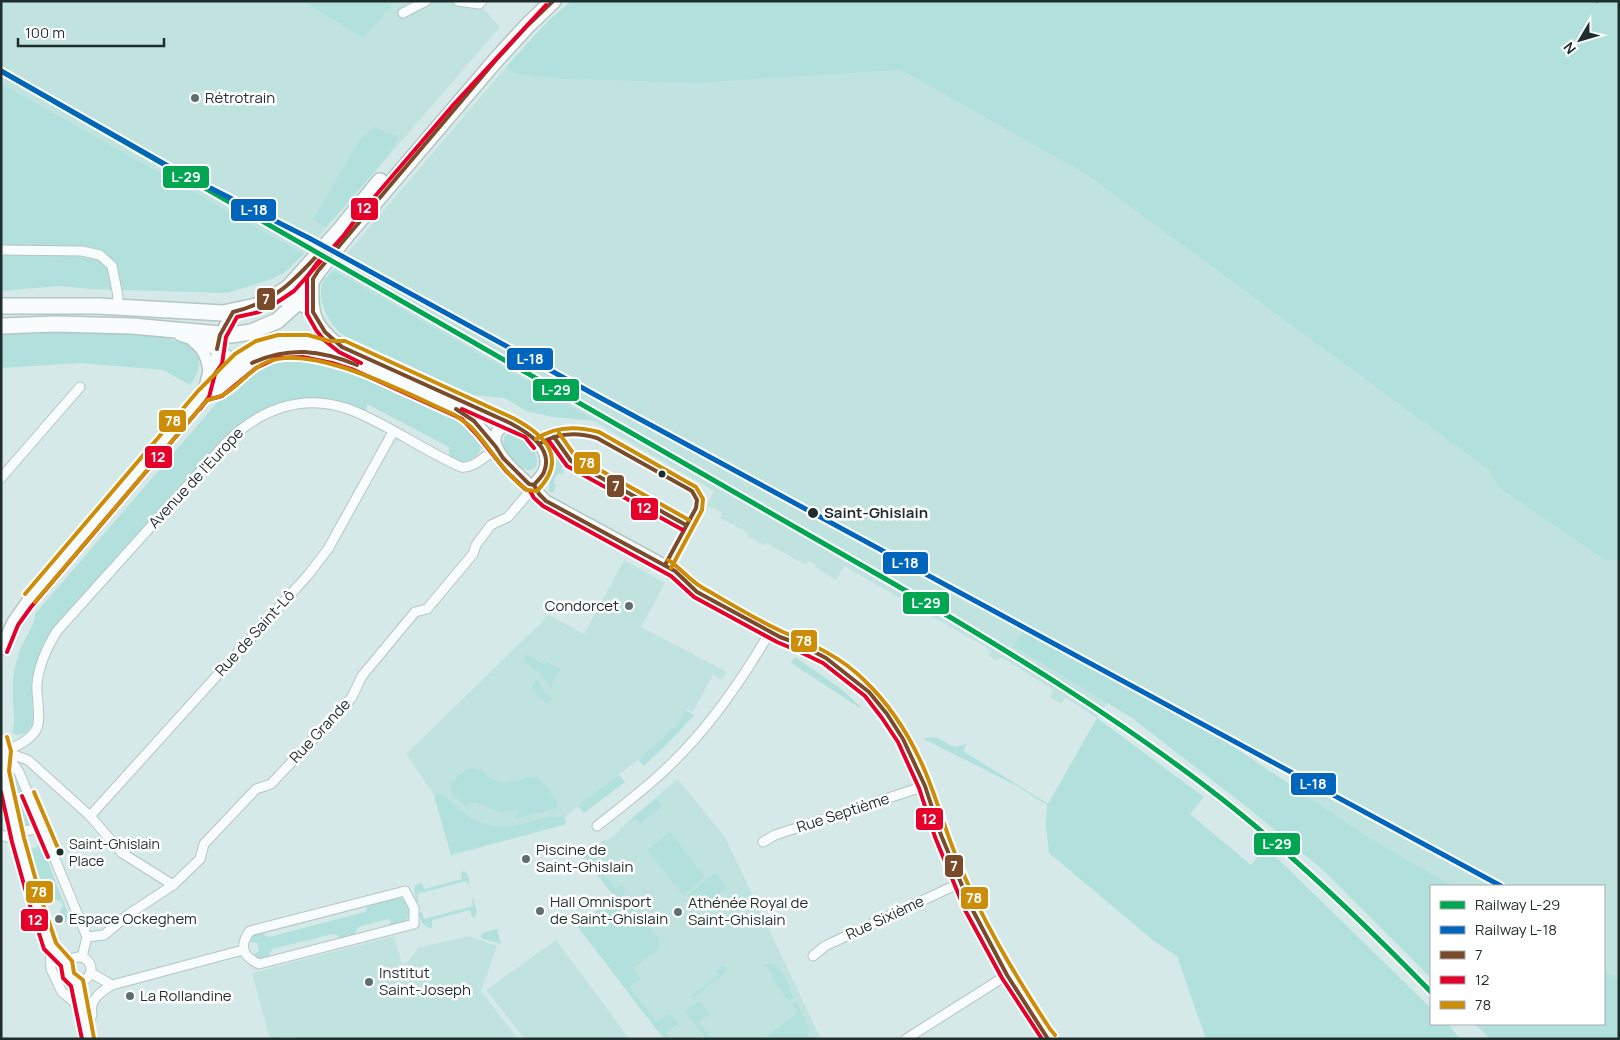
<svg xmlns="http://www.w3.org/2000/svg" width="1620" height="1040" font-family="Manrope,sans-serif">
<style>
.built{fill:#c1e3e0}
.green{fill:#b2e0dc}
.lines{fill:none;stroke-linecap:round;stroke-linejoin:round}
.stream{stroke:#84beba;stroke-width:3}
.minor-casing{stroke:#b5c5c4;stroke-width:11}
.tertiary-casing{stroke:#b5c5c4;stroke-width:14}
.primary-casing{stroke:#b5c5c4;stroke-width:18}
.minor{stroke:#f9fcfc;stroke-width:9}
.tertiary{stroke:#f9fcfc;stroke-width:11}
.primary{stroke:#f9fcfc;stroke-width:15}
.bus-1-casing{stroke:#fff;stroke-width:8}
.bus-2-casing{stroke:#fff;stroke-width:8}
.bus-3-casing{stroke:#fff;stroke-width:8}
.bus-1{stroke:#7a4b2a;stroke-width:4}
.bus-2{stroke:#e4002b;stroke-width:4}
.bus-3{stroke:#cc8e09;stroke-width:4}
.rail-1-casing{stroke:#fff;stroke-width:9}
.rail-2-casing{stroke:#fff;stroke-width:9}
.rail-1{stroke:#00a651;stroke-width:5}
.rail-2{stroke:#0065bd;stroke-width:5}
.poi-dot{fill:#5f6f6e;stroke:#fff;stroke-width:2}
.bus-dot{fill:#1f2d2c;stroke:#fff;stroke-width:2}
.labels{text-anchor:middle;stroke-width:5;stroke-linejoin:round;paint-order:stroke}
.bus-label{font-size:14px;fill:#1f2d2c;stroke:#fff;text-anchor:start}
.poi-label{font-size:15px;fill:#1f2d2c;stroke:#fff;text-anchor:start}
.street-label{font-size:15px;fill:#1f2d2c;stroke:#fff}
.stop-label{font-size:15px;font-weight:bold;fill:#1f2d2c;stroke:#fff;text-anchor:start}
.line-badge{stroke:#fff;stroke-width:2}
.badge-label{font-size:14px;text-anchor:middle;font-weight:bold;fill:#fff}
</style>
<rect width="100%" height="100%" fill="#d5eae8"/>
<!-- built -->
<g class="built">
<polygon points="1,1 302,1 363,38 396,1 476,1 500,27 304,254 1,83"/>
<polygon points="506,67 514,74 562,79 698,83 901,70 1087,175 1490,471 1498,487 1606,561 1619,560 1619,979 1604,971 1604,886 1453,886 1370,838 1306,795 1310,788 1130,688 1107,703 1097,718 1066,698 1065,698 1061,704 1049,697 1053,691 1052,689 1003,658 999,658 997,661 988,655 990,651 984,646 844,566 836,580 814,566 815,564 811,562 808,561 806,565 766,543 764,545 747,536 748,533 720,518 722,512 707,506 714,491 333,270"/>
<polygon points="624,560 665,583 641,627 727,672 722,680 713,675 693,712 686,709 679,723 638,760 565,817 566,824 451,855 434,795 406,754 549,615 584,634"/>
<polygon points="678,779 725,837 821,1039 664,1039 578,927 614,896 583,857 605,839 606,841 618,832 620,831 619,829"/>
<polygon points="394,936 402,964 408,962 418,948 468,936 497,946 481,991 518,1039 292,1039 289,1037 270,1039 252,973"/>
<polygon points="556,940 609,1011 629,1039 525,1039 486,990"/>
</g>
<!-- green -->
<g class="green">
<polygon points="302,1 396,1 363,38"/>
<polygon points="571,1 1619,1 1619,560 1606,561 1498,487 1490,471 1087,175 901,70 698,83 562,79 514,74 506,67 549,20"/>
<polygon points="1,83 304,254 284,273 269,280 227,293 92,289 60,286 1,291"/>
<polygon points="374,127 399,137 386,158 326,227 313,220 359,141"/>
<path d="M333 270 596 421 553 417 526 411 505 398 473 395 343 335C329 324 316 301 323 282 325 278 330 273 333 270Z"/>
<polygon points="72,331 140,334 162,337 188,344 199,358 198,372 190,385 163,370 80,363 1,368 1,332"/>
<path d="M282 357C320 354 352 369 386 384 408 394 431 404 453 414 471 423 497 448 468 461L461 462 449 456V447L367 404 366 413C312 386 263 399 222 441L57 625 43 646 39 656 33 675 32 686 33 724 26 733 17 735 13 733C12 727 15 724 14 718 13 692 10 679 19 653 22 642 36 624 35 614L216 404 254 369 268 361Z"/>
<path d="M510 433C524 433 543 455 535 468 520 476 511 457 503 447L504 437Z"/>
<path d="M556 455 563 465 561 469 564 471 563 474 559 473 555 477 554 482 556 486 553 492H549C548 480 555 468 554 456Z"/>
<polygon points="1024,629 1234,747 1370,838 1453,886 1431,886 1431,978 1324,871 1247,807 1132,718 1014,646"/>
<polygon points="526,654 543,664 547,662 561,670 553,679 552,689 540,673 525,662 524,659"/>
<polygon points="795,657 840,688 861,707 860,708 791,663"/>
<polygon points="537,679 546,694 553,699 547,704 531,689"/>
<polygon points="685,710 694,715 673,738 644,766 638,760 679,723"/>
<path d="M1097 718 1204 797 1190 814 1251 865 1266 847 1431 1008V1024H1448L1460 1039H1206L1177 956 1154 941 1049 853 1046 824 1047 805 1017 786 924 739C936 733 944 743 955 747L967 744 963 751 1048 804Z"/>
<path d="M473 768C484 769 489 780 499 782 514 786 530 771 540 781 547 786 552 795 557 802V807L554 809 514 819 520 811 500 812 475 802 465 806 452 794C451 790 449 786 452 782 456 776 467 769 473 768Z"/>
<path d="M13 774 16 776 33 818C33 825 29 826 24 827L19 822 10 778Z"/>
<polygon points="619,775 625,782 584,813 578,806"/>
<path d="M439 794C447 796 454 805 460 810 470 819 482 824 495 826 519 830 541 813 564 817L566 824 451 855 434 795Z"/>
<polygon points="656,799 662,806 640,824 636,819 631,822 631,819"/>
<polygon points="670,832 705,877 683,895 647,850"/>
<polygon points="40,842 69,916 65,923 60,912 63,904 62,902 51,898 49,899 45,909 34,877 26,844 32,849 37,847"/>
<polygon points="596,846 600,857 594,862 616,889 622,885 625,889 624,896 660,939 658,949 633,968 641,978 629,987 657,1022 669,1013 678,1024 666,1033 670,1039 664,1039 578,927 614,896 583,857"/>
<polygon points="464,871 468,875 470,888 466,881 417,894 419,902 416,901 414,889 416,885 422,882 424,889 462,879 461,873"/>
<polygon points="715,873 727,888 700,910 688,895"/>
<path d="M399 897C409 901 415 917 402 923 398 925 393 925 389 926L391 921 388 919 358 927 354 936 340 940 338 935 333 934 272 949 268 959 261 960 254 957V954L259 951 257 943 251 942 249 940C254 933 259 932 267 930L264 935 269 937 365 912 369 903Z"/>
<path d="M473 898 477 912 474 918 472 917 470 910 432 920V928C423 927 421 922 419 914L420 912 422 913 424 919 473 906 472 899Z"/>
<polygon points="497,929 501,944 481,938 482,933"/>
<path d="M770 963C784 967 788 986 794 998L789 1001 771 977 773 975 764 965Z"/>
<polygon points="724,965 728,970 692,999 691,996 718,975 716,971"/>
<polygon points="1604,971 1619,979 1619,1039 1490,1039 1475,1024 1604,1024"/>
<polygon points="699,1001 709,1014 699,1022 712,1039 707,1039 685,1012"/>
<path d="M796 1002C801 1012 814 1029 806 1039H764L798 1012 792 1004Z"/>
</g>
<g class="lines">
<!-- stream -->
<polyline class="stream" points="1597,1 1597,2"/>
<defs>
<g id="minor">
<polyline points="458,1 479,4 482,1"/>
<polyline points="403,13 426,1"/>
<polyline points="1,250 82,251 100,255 112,266 118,296 117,306"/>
<polyline points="1,478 80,387"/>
<polyline points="1,739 5,752 3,771 18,840 50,946 51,969 62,992 73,1001 84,1017"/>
<path d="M5 752C16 746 29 741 36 730 42 720 36 697 37 684 39 664 47 647 57 631L225 444C259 409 304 392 351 410 389 425 423 450 461 467 474 469 485 455 497 449"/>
<polyline points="5,752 28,760 90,816 122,853 173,885"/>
<polyline points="5,752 19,772 87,937"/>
<polyline points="90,816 308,575 328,549 393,432"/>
<path d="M597 826C622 806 648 787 671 764 711 726 742 680 770 632"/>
<polyline points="17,832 43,828"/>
<polyline points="1,835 18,840"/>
<polyline points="763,842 775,835 925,786"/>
<path d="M405 891 414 908V924L259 964C242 956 239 946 250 931Z"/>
<polyline points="87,937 104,935 129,914 173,885 200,859 204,844 256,789 271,784 347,703 352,697 362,676 415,612 427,609 473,554 476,545 491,525 508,517 526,496 529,484"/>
<polyline points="50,946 67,964"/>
<polyline points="813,956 825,946 960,883"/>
<circle cx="79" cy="969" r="12"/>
<polyline points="82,957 87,937"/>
<polyline points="91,973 112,985 243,950"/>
<polyline points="77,982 88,1039"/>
<path d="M86 1024 92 1015C89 1000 100 992 112 985"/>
<polyline points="906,1039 1007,975"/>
</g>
<g id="tertiary">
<path d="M313 279C312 315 313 324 342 347L510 423C527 432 554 448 544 471 542 476 537 480 534 485"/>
<polyline points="273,298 297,303 313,312"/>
<polyline points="180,335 205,343 229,357 243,360"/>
<path d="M193 341C204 349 207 358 209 371"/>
<path d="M215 391 219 390C236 375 252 358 275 353 322 341 371 371 413 390 430 398 449 404 465 414 477 422 487 435 496 447"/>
<polyline points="203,395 209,371 216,362 220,335 233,312"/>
<path d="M510 423C473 436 514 471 529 484L534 485"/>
<polyline points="534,485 539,494 546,501 675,571 697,592 780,637 799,644 826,658 848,674 869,692 887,714 903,739 925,786 941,835 971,907 1007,975 1048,1039"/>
<polyline points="1,649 13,622 30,598 203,395 239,359 259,347 279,341 307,341 328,347 342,347"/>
</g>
<g id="primary">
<polyline points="1,306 98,306 223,313 256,306 273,298 289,287 339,231 380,181"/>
<polyline points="1,326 55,324 132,326 231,335 251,332 277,321 297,303 318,271 346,236 496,60 528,25 553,1"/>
</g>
</defs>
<!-- minor casing -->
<use href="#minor" class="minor-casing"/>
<!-- tertiary casing -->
<use href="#tertiary" class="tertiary-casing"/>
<!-- primary casing -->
<use href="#primary" class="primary-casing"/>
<!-- minor -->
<use href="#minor" class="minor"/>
<!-- tertiary -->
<use href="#tertiary" class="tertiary"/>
<!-- primary -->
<use href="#primary" class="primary"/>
<defs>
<g id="bus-1">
<path d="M217 349 220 335 233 312C275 302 295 280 323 249"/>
<path d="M252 363C289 346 320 350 357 365"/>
<polyline points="456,409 474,421 496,447 503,458 529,484 534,485"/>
<polyline points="554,437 571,461 686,525"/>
<path d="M539 444C557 433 577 432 597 438L692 491 697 500 696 508 665 565"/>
<polyline points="534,485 539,494 546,501 675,571 697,592 780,637 799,644 826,658 869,692 887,714 903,739 925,786 941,835 971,907 1007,975 1048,1039"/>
<path d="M534 485C537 481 542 477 544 472 554 448 527 432 510 423L342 347 325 332 313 312V279L318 271 496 60 528 25 553 1"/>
</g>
<g id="bus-2">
<polyline points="328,248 307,277 307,314 316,330 324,340 339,352 361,363"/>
<polyline points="200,409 209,397 215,374 222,364 226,337 237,317 259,312 276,303 294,291 344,235 359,215 454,104 546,5"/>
<polyline points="462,409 525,437 534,448"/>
<polyline points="549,441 567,466 683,530"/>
<polyline points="7,652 18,625 31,607 207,400 222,396 256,368 277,358 303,357 332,363 354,370 462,419 478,436 506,471 525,489 530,491 534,498 543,506 671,576 694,597 777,642 796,650 823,663 865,696 882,718 898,742 919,788 935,837 965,910 1002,978 1042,1039"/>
<polyline points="1,792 12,842 28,899 44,949 61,966 63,978 71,986 82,1039"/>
<polyline points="22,796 48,857"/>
</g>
<g id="bus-3">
<polyline points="559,433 575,456 689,520"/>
<path d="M536 439C555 426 577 426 599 432L696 487 703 499 702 510 671 568"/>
<path d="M668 560C681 568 690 581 703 588 728 602 758 621 783 632 812 644 841 657 864 680 888 703 906 730 920 760 935 791 943 825 956 856 981 919 1013 972 1050 1029L1055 1035"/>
<path d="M25 594 198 391 235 354 256 341 278 335H308L329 341H345L513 418C545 435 569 458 537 491L527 490C504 474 490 447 471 427 467 423 460 419 455 415 411 396 313 342 267 362 249 369 238 388 221 396 217 398 211 399 207 400L35 602"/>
<polyline points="7,737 11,751 9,771 24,838 40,895 56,943 72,961 74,973 83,980 94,1038"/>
<polyline points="34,792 60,853"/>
</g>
</defs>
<!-- bus-1 casing -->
<use href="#bus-1" class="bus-1-casing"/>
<!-- bus-2 casing -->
<use href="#bus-2" class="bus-2-casing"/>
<!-- bus-3 casing -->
<use href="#bus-3" class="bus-3-casing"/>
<!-- bus-1 -->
<use href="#bus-1" class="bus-1"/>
<!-- bus-2 -->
<use href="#bus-2" class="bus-2"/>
<!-- bus-3 -->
<use href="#bus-3" class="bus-3"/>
<defs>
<path id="rail-1" d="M1 71 896 585C1008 651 1120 719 1222 799 1297 858 1365 924 1431 992"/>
<polyline id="rail-2" points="1,71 175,170 309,238 599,397 1501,886"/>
</defs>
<!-- rail-1 casing -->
<use href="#rail-1" class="rail-1-casing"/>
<!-- rail-2 casing -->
<use href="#rail-2" class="rail-2-casing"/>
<!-- rail-1 -->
<use href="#rail-1" class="rail-1"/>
<!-- rail-2 -->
<use href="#rail-2" class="rail-2"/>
</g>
<!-- markers -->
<g class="poi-dot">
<circle cx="195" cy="98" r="5"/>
<circle cx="629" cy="606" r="5"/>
<circle cx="526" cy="859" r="5"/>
<circle cx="540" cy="911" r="5"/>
<circle cx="678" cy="912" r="5"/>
<circle cx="59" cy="919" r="5"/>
<circle cx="369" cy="982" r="5"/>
<circle cx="130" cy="996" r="5"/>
</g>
<g class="bus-dot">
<circle cx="662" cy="474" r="4.5"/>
<circle cx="813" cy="513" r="6"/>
<circle cx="60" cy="852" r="4.5"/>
</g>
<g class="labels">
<!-- bus labels -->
<g class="bus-label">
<text x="69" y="849">Saint-Ghislain<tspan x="69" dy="17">Place</tspan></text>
</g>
<!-- poi labels -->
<g class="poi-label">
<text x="205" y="103">Rétrotrain</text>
<text x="619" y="611" text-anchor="end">Condorcet</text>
<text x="536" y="855">Piscine de<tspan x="536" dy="17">Saint-Ghislain</tspan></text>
<text x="550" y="907">Hall Omnisport<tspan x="550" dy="17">de Saint-Ghislain</tspan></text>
<text x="688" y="908">Athénée Royal de<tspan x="688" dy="17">Saint-Ghislain</tspan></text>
<text x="69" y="924">Espace Ockeghem</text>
<text x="379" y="978">Institut<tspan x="379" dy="17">Saint-Joseph</tspan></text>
<text x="140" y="1001">La Rollandine</text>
</g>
<!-- street labels -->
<g class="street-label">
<text transform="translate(196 478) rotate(-47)" y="5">Avenue de l'Europe</text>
<text transform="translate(255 633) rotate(-48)" y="5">Rue de Saint-Lô</text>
<text transform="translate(320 731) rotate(-47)" y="5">Rue Grande</text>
<text transform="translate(843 813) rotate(-18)" y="5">Rue Septième</text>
<text transform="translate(885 918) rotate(-25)" y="5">Rue Sixième</text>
</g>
<!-- stop labels -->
<g class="stop-label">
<text x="824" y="518">Saint-Ghislain</text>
</g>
</g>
<g class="line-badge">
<rect x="162" y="165" width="48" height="24" rx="5" fill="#00a651"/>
<rect x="350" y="197" width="29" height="24" rx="5" fill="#e4002b"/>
<rect x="230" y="198" width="47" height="24" rx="5" fill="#0065bd"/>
<rect x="256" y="287" width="20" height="24" rx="5" fill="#7a4b2a"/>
<rect x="506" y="347" width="48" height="24" rx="5" fill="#0065bd"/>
<rect x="532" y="378" width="48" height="24" rx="5" fill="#00a651"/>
<rect x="158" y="409" width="29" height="24" rx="5" fill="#cc8e09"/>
<rect x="144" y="445" width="29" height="24" rx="5" fill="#e4002b"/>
<rect x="573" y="451" width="28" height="24" rx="5" fill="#cc8e09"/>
<rect x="606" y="474" width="19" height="24" rx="5" fill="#7a4b2a"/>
<rect x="630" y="497" width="29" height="24" rx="5" fill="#e4002b"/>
<rect x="882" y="551" width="47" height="24" rx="5" fill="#0065bd"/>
<rect x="902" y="591" width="48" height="24" rx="5" fill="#00a651"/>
<rect x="790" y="629" width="28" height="24" rx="5" fill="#cc8e09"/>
<rect x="1290" y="772" width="47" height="24" rx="5" fill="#0065bd"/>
<rect x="915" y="807" width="29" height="24" rx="5" fill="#e4002b"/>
<rect x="1253" y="832" width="48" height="24" rx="5" fill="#00a651"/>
<rect x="944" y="854" width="20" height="24" rx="5" fill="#7a4b2a"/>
<rect x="25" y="880" width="29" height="24" rx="5" fill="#cc8e09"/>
<rect x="960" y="886" width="29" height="24" rx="5" fill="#cc8e09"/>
<rect x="20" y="908" width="29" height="24" rx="5" fill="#e4002b"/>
</g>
<g class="badge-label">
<text x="186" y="182">L-29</text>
<text x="364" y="213">12</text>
<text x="254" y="215">L-18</text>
<text x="266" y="304">7</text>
<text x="530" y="364">L-18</text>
<text x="556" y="395">L-29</text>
<text x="173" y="426">78</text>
<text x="158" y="462">12</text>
<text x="587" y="468">78</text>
<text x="616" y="491">7</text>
<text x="644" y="513">12</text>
<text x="905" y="568">L-18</text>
<text x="926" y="608">L-29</text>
<text x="804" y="646">78</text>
<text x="1313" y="789">L-18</text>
<text x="929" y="824">12</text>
<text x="1277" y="849">L-29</text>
<text x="954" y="871">7</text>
<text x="39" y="897">78</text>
<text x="974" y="903">78</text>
<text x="35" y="925">12</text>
</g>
<!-- border -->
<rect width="1620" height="1040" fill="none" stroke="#1f2d2c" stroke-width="5"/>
<!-- legend -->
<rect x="1430" y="885" width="175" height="140" fill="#ffffff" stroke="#a5abab"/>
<rect x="1440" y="901" width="25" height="8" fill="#00a651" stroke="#a5abab"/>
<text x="1475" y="910" font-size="15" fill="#1f2d2c">Railway L-29</text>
<rect x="1440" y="926" width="25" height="8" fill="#0065bd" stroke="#a5abab"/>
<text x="1475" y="935" font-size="15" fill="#1f2d2c">Railway L-18</text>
<rect x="1440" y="951" width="25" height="8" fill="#7a4b2a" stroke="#a5abab"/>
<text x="1475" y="960" font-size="15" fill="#1f2d2c">7</text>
<rect x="1440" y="976" width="25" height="8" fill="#e4002b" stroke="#a5abab"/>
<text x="1475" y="985" font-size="15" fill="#1f2d2c">12</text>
<rect x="1440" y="1001" width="25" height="8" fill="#cc8e09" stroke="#a5abab"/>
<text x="1475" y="1010" font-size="15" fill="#1f2d2c">78</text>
<!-- north arrow -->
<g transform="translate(1580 40) rotate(232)" stroke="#ffffff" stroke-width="4" paint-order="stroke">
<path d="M0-4L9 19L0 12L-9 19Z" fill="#1f2d2c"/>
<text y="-8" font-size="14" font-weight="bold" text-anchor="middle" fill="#1f2d2c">N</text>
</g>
<!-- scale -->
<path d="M18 38v8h146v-8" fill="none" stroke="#1f2d2c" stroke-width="2.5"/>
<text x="25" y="38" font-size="15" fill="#1f2d2c" stroke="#ffffff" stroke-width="4" paint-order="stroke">100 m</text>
</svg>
